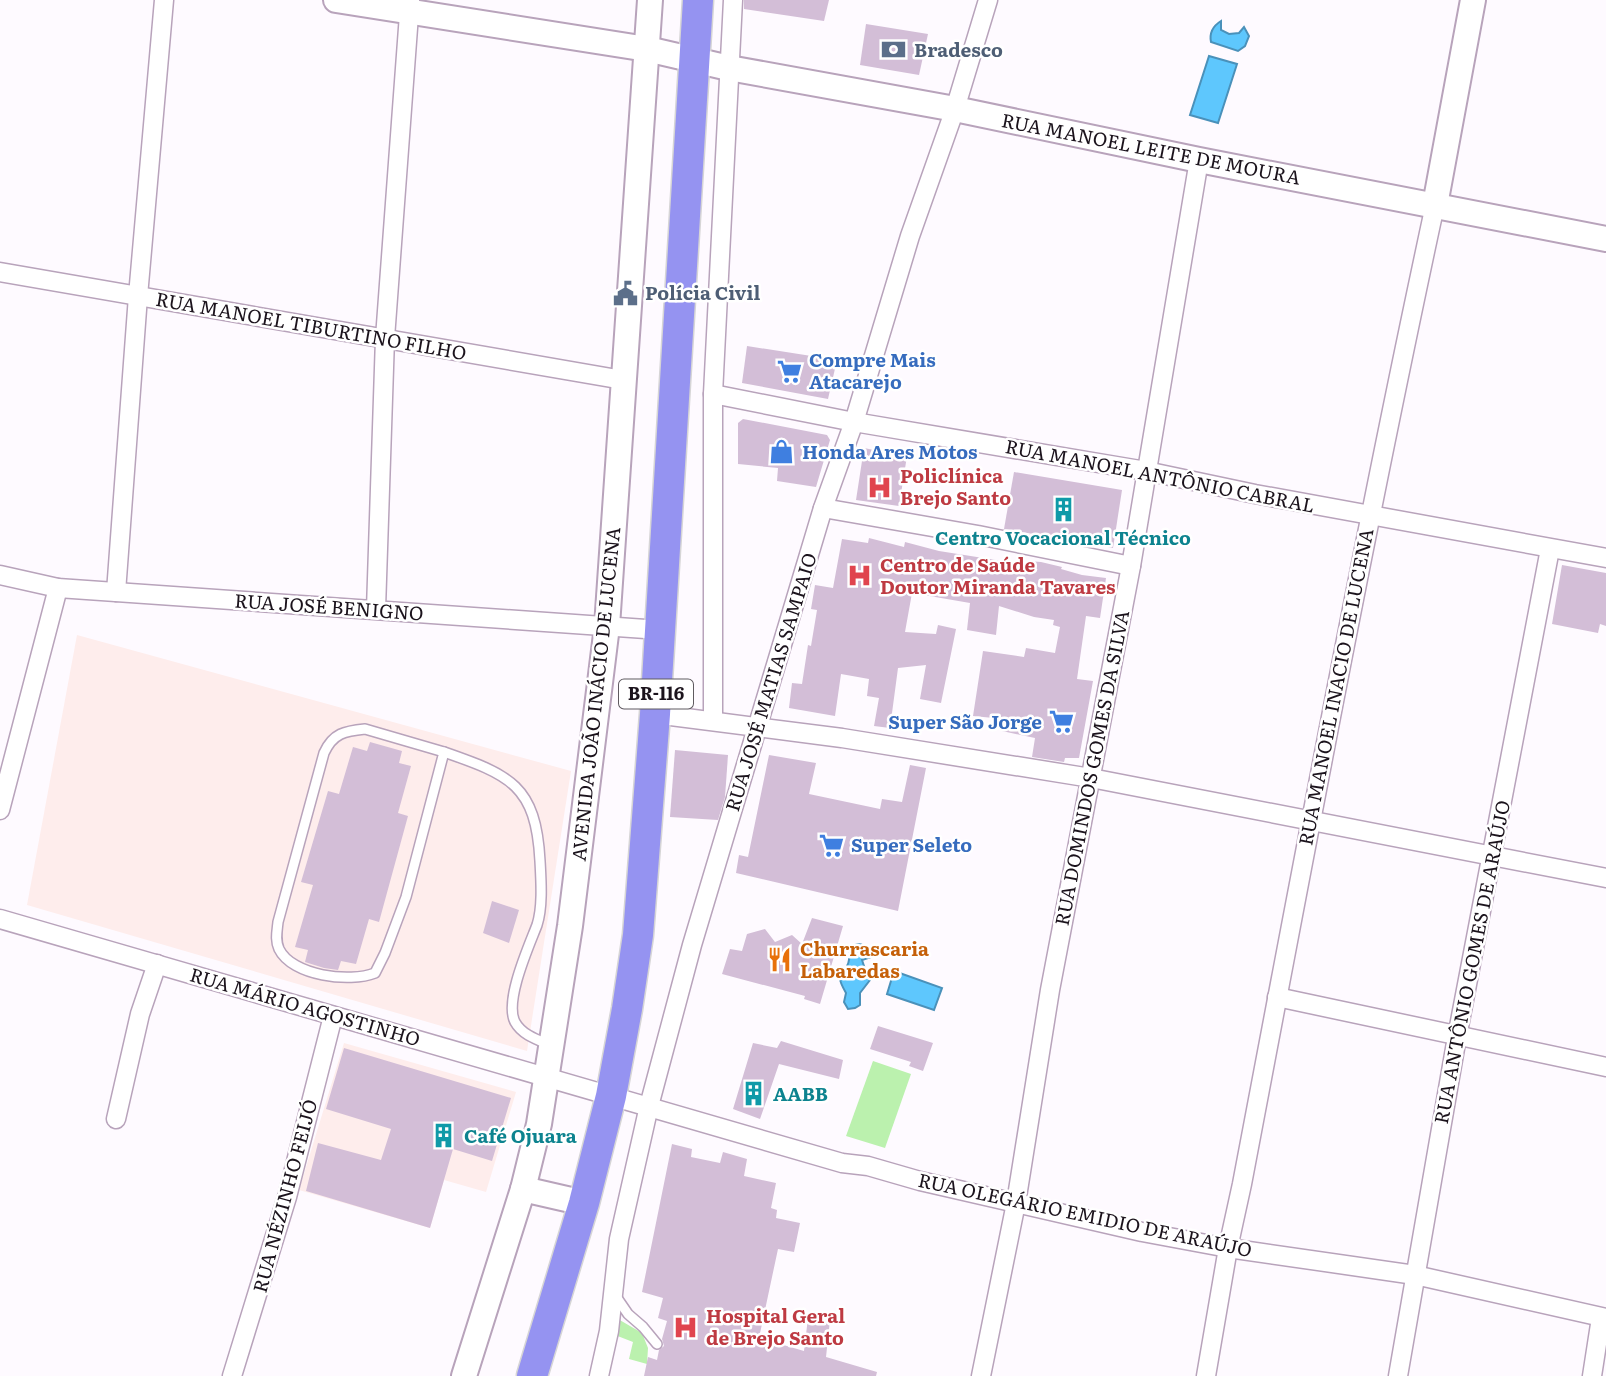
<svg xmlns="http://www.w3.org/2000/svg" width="1606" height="1376" font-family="Literata,serif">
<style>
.industrial{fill:#feedec}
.green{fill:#bbf1ae}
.water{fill:#5ec7fd;stroke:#4a91ba;stroke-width:2}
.building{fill:#d3bed7}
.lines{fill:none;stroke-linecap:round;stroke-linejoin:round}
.lane-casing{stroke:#b8a3bb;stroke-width:12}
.street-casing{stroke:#b8a3bb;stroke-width:21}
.secondary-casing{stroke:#b8a3bb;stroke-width:28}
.highway-casing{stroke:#d6d5d6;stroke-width:33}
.lane{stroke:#fff;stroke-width:9}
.street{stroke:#fff;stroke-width:18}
.secondary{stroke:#fff;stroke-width:24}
.highway{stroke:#9593f1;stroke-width:30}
.labels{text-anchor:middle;stroke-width:5;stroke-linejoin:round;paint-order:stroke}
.shield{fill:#fff;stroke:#5f5a60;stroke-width:2}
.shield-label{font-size:18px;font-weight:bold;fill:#1b131c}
.service-label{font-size:19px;font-weight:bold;fill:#4e5e75;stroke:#fff;text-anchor:start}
.street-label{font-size:19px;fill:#1b131c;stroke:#fff}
.shop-label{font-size:19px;font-weight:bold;fill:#366cbe;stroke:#fff;text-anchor:start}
.health-label{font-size:19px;font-weight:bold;fill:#be3a42;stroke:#fff;text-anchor:start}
.culture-label{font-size:19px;font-weight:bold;fill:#0d838f;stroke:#fff;text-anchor:start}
.food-label{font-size:19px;font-weight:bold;fill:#c56008;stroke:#fff;text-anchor:start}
</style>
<rect width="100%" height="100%" fill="#fefaff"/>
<!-- industrial -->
<g class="industrial">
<polygon points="77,635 571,771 527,1051 27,905"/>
<polygon points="344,1043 516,1092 486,1192 444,1180 430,1228 299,1190"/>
</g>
<!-- green -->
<g class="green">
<polygon points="873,1061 911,1074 885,1148 846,1136"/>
<polygon points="618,1319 642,1333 648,1348 647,1364 629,1359 633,1342 615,1335"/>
</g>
<!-- water -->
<g class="water">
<path d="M1221 21V30L1229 34 1239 33 1244 27 1249 36 1245 46 1238 51 1211 42C1209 32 1213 26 1221 21Z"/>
<polygon points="1209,56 1237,64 1218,123 1190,115"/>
<path d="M858 944C867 945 869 949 871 957L862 960 865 969 869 970 870 980 860 993V1005L855 1008 848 1009 844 1002 846 993C838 979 838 979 847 966 850 961 850 953 850 947Z"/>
<polygon points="894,971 942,988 934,1010 887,994"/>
</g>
<!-- building -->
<g class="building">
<polygon points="744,0 829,0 824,21 744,9"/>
<polygon points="866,24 928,34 919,75 860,65"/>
<polygon points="747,346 837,360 828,399 742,383"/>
<polygon points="743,419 827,435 830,440 816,487 777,481 778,468 738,464 738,423"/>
<polygon points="864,448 879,451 891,450 897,455 907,456 899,506 856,500"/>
<polygon points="1014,472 1122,490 1113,548 1004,529"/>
<polygon points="869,538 904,547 905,542 939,551 1027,565 1027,561 1041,562 1062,567 1061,569 1082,575 1106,578 1100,618 1086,616 1077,679 1093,681 1079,758 1065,758 1064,762 1032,757 1035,738 1002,731 1004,719 973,716 983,651 1024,657 1026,648 1055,653 1060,627 1053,625 1054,620 1034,617 999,606 996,635 967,630 970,603 912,593 905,632 936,634 938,625 956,629 941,703 920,699 926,665 898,668 890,728 874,726 879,698 867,696 869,679 841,674 835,716 789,708 792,683 802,684 808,645 811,646 817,610 811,609 815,585 833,588 842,539 868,543"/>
<polygon points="1562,565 1606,573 1606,626 1600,624 1598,633 1552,624"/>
<polygon points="370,742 402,751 399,763 411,766 398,813 408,816 379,922 369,919 356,964 341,961 338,970 324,968 305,962 308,950 295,947 313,885 301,882 328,791 339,794 353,747 367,751"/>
<polygon points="675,750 728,755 725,797 718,820 670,817"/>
<polygon points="769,755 816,763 809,794 880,809 882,799 902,802 910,765 926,768 898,911 736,873 739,855 748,857"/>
<polygon points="492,901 519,910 509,943 483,933"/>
<polygon points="812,918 843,926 820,1004 804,999 805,996 722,974 730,949 742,951 747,934 765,929 775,942 792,935 802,944"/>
<polygon points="878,1026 933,1043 923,1071 909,1066 911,1062 870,1049"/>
<polygon points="781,1041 843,1060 839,1079 779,1064 760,1119 733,1109 753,1043 777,1048"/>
<polygon points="344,1048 511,1098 492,1161 453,1149 430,1228 306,1191 318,1143 381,1160 391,1129 326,1109"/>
<polygon points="672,1144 692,1149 691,1157 720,1163 723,1152 747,1159 744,1176 776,1183 771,1208 777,1210 776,1218 800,1223 794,1252 778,1249 759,1338 804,1351 808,1318 830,1320 826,1357 877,1372 876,1376 644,1376 648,1357 657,1360 659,1350 664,1346 662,1339 667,1321 658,1318 663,1298 642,1292"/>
</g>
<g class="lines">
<defs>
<g id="lane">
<path d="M365 729 444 752 406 897 385 953 375 973C350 983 292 976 279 949 275 940 277 932 278 922L324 753C333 733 345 731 365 729Z"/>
<path d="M444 752C510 775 536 785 540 861 541 880 543 906 537 925 529 946 504 1001 515 1022 522 1035 538 1040 550 1045"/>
<polyline points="615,1295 628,1314 643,1327 657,1344"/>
</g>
<g id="street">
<polyline points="0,272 623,380"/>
<polyline points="713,394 854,422 1146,471 1255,494 1606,558"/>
<polyline points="823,508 978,535 1131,566"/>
<polyline points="0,575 58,588 660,630"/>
<polyline points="116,592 138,296 164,0"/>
<polyline points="376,609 385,338 410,1"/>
<polyline points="655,714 842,738 1091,778 1606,878"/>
<polyline points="713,720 713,394 733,0"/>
<polyline points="0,810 58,588"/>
<polyline points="0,919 842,1163 868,1166 920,1181 1142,1232 1228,1248 1415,1275 1606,1318"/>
<polyline points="1277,997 1606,1067"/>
<polyline points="116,1119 140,1014 157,964"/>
<polyline points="232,1376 287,1197 333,1016"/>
<polyline points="599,1376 609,1331 619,1239 649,1106 692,945 823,508 854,422 910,236 955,109 988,0"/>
<polyline points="981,1376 1016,1203 1050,990 1131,566 1199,160"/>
<path d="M1206 1376 1228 1248 1242 1184C1304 857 1365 530 1435 205"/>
<polyline points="1398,1376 1457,1037 1550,549"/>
<polyline points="1592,1376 1601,1318"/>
</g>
<g id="secondary">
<polyline points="336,0 647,49 729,68 955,109 1199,160 1606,239"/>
<polyline points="1435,205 1473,0"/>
<polyline points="523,1189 584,1203"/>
<polyline points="464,1376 523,1189 539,1124 570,926 607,626 650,0"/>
</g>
<polyline id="highway" points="532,1376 584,1203 611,1096 627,1009 638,935 655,714 698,0"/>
</defs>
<!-- lane casing -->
<use href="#lane" class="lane-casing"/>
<!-- street casing -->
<use href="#street" class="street-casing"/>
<!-- secondary casing -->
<use href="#secondary" class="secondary-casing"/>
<!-- highway casing -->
<use href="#highway" class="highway-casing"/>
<!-- lane -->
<use href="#lane" class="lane"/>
<!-- street -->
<use href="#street" class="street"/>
<!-- secondary -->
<use href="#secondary" class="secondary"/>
<!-- highway -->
<use href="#highway" class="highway"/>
</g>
<!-- icons -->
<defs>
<symbol id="bank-bare" viewBox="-9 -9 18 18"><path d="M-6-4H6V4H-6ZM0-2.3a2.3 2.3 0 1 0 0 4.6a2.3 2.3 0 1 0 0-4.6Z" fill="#5c6f8a" stroke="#fff" stroke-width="2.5" paint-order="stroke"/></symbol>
<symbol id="civic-bare" viewBox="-9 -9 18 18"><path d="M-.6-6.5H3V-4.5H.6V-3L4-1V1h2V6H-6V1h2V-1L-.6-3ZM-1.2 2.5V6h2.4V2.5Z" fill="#5c6f8a" stroke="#fff" stroke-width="2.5" paint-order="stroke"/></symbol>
<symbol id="supermarket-bare" viewBox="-9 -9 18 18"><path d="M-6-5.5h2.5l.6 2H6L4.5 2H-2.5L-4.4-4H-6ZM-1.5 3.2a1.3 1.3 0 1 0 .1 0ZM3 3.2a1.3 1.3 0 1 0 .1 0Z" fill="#3f7fe0" stroke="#fff" stroke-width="2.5" paint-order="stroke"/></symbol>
<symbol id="shop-bare" viewBox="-9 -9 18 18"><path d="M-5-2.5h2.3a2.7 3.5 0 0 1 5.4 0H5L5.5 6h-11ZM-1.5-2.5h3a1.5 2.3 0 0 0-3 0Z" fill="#3f7fe0" stroke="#fff" stroke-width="2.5" paint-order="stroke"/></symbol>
<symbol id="hospital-bare" viewBox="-9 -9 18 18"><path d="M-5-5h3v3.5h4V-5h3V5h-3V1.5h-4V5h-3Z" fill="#e0444e" stroke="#fff" stroke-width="2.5" paint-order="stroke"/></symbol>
<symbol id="building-bare" viewBox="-9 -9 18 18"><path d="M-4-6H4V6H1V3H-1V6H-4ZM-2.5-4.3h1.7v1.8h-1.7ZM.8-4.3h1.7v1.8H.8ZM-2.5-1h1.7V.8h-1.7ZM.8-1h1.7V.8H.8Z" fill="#0f9aa8" stroke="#fff" stroke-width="2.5" paint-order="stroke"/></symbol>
<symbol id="restaurant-bare" viewBox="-9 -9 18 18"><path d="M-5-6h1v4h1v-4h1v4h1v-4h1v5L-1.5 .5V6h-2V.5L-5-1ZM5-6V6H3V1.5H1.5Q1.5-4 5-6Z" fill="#e8710a" stroke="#fff" stroke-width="2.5" paint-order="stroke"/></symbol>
</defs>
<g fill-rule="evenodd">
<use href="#bank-bare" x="876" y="32" width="35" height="35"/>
<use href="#civic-bare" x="608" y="276" width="35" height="35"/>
<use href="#supermarket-bare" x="772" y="354" width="35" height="35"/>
<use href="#shop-bare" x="764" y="434" width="35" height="35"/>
<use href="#hospital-bare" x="862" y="470" width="35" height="35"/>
<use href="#building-bare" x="1046" y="492" width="35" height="35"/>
<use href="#hospital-bare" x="842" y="558" width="35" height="35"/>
<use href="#supermarket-bare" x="1044" y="704" width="35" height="35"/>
<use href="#supermarket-bare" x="814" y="828" width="35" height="35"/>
<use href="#restaurant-bare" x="762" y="942" width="35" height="35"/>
<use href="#building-bare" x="736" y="1076" width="35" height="35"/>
<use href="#building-bare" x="426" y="1118" width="35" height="35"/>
<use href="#hospital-bare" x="668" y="1310" width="35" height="35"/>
</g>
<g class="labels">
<!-- shield labels -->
<rect class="shield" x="619" y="679.5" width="74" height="29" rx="5"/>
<g class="shield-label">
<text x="656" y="700">BR-116</text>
</g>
<!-- service labels -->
<g class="service-label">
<text x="914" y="57">Bradesco</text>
<text x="645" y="300">Polícia Civil</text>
</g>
<!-- street labels -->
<g class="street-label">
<text transform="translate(1151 149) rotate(11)" y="7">RUA MANOEL LEITE DE MOURA</text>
<text transform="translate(311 326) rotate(10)" y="7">RUA MANOEL TIBURTINO FILHO</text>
<text transform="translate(1160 476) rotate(11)" y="7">RUA MANOEL ANTÔNIO CABRAL</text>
<text transform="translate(329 607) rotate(4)" y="7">RUA JOSÉ BENIGNO</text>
<text transform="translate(771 682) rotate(-73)" y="7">RUA JOSÉ MATIAS SAMPAIO</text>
<text transform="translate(1336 687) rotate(-79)" y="7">RUA MANOEL INACIO DE LUCENA</text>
<text transform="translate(596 694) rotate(-84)" y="7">AVENIDA JOÃO INÁCIO DE LUCENA</text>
<text transform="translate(1092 768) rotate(-79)" y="7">RUA DOMINDOS GOMES DA SILVA</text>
<text transform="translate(1472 962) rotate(-79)" y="7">RUA ANTÔNIO GOMES DE ARAÚJO</text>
<text transform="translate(305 1007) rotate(16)" y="7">RUA MÁRIO AGOSTINHO</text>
<text transform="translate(285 1196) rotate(-75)" y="7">RUA NÉZINHO FEIJÓ</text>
<text transform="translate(1085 1215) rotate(12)" y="7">RUA OLEGÁRIO EMIDIO DE ARAÚJO</text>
</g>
<!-- shop labels -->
<g class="shop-label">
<text x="809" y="367">Compre Mais<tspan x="809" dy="22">Atacarejo</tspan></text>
<text x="802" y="459">Honda Ares Motos</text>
<text x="1042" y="729" text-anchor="end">Super São Jorge</text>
<text x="851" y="852">Super Seleto</text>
</g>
<!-- health labels -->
<g class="health-label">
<text x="900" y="483">Policlínica<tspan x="900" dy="22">Brejo Santo</tspan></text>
<text x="880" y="572">Centro de Saúde<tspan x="880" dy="22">Doutor Miranda Tavares</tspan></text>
<text x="706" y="1323">Hospital Geral<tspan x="706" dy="22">de Brejo Santo</tspan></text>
</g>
<!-- culture labels -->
<g class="culture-label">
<text x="1063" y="545" text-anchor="middle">Centro Vocacional Técnico</text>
<text x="773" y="1101">AABB</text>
<text x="464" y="1143">Café Ojuara</text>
</g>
<!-- food labels -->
<g class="food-label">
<text x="800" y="956">Churrascaria<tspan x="800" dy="22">Labaredas</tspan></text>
</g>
</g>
</svg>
